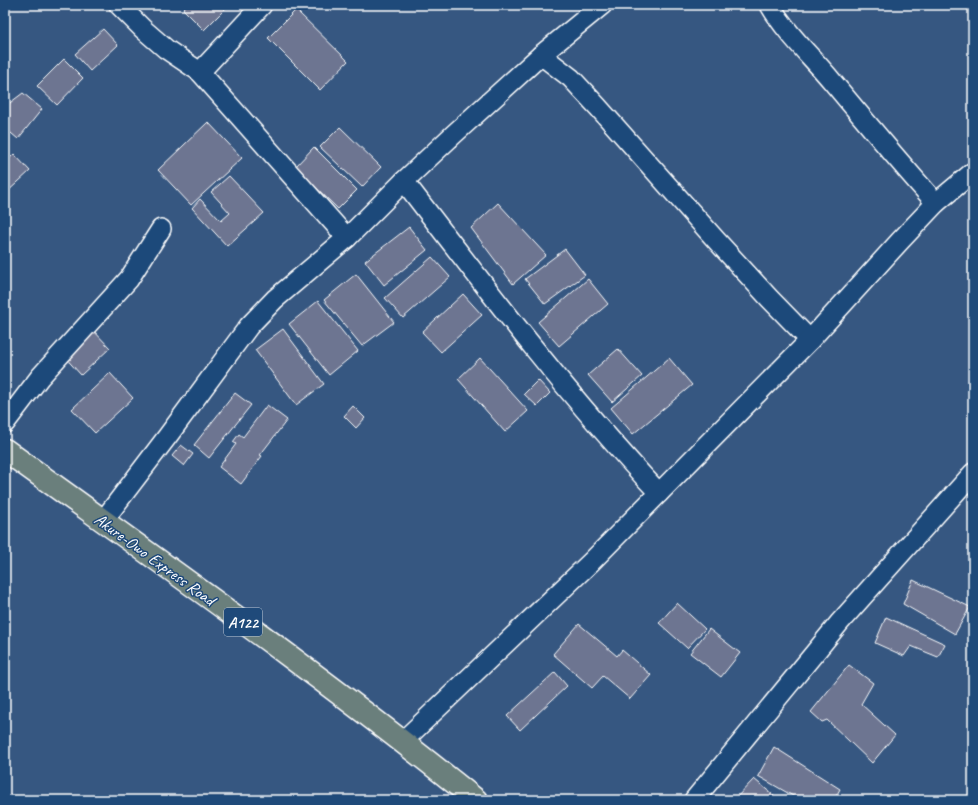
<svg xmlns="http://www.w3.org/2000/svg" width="978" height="805" font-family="Caveat,sans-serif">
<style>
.building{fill:#6d7491;stroke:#fff}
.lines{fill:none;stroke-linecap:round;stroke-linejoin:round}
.street-casing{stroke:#fff;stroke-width:22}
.highway-casing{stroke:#fff;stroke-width:25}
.street{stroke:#1f4a7a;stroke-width:19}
.highway{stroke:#6a7f7c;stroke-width:22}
.labels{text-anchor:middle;stroke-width:3;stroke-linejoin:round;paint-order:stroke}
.shield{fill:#1f4a7a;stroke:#bcc9d7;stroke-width:1}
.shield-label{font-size:16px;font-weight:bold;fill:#fff}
.street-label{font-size:17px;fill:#fff;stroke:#1f4a7a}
</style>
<rect width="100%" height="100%" fill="#365781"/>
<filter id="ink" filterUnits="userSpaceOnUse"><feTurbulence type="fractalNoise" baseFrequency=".025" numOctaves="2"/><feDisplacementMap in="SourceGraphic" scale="8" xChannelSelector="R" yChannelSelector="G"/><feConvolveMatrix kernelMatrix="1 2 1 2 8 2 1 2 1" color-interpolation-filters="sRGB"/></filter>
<g filter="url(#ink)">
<!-- building -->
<g class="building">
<polygon points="187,5 229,5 204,30 183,9"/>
<polygon points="296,10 348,61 320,90 268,38"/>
<polygon points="103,29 118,45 90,71 75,54"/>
<polygon points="64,59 83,78 57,105 37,86"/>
<polygon points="23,93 42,109 18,139 5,128 5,108 11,102"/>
<polygon points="208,122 242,158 191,205 158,170"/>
<polygon points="340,127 381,167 362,187 320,147"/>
<polygon points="5,139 9,142 5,148"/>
<polygon points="314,147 357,190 338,209 295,167"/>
<polygon points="14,154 30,171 5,194 5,163"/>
<polygon points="229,176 264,213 227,246 192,208 200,199 221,221 230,213 211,192"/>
<polygon points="498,203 546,255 513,284 471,228"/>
<polygon points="409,227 427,250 384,285 365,261"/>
<polygon points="565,249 585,275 545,304 525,279"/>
<polygon points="432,257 450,277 403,318 385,298"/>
<polygon points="356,274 394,322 362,346 324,300"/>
<polygon points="588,279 608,304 559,346 538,322"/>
<polygon points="463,294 482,315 441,352 422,332"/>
<polygon points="318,301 358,351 329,375 289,324"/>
<polygon points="91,328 110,348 81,375 62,354"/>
<polygon points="283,329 324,384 296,405 255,350"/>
<polygon points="618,349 642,376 612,402 588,375"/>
<polygon points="480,358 528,411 505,432 458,379"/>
<polygon points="669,358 692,385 633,434 611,408"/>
<polygon points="110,373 133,398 95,433 72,409"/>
<polygon points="538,380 550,393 537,406 524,394"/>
<polygon points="235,393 251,405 209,458 194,445"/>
<polygon points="267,405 287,420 260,455 262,456 241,484 219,467 236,444 233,442 239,434 243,437"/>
<polygon points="353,406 365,418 356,428 344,416"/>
<polygon points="181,445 193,454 184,466 172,456"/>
<polygon points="913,580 970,607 955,634 903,604"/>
<polygon points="677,603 705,629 687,648 659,623"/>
<polygon points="886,617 945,644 938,657 911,646 904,656 875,643"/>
<polygon points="579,624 617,656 622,650 651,675 630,699 603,676 592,688 553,654"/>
<polygon points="709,629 740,653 721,677 690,653"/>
<polygon points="849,665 873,683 861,704 895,735 872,763 827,720 822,722 811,712"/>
<polygon points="555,672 567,686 520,730 507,716"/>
<polygon points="774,747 840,789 834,800 800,800 758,776"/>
<polygon points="754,779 779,800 734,800"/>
</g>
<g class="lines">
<defs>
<g id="street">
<polyline points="119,5 143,29 166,49 200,72 347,238"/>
<path d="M770 5C786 33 811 56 831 80 866 122 900 163 936 203"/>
<polyline points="541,55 571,78 598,107 716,240 770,299 810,340"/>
<polyline points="200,72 262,5"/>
<path d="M404 181C486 288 567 395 659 493"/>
<polyline points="5,423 40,377 129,279 161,229"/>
<polyline points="103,521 167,437 249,326 275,299 347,238 404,181 453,135 541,55 602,5"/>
<polyline points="403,741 591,562 810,340 900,241 936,203 973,172"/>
<polyline points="694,800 840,622 973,473"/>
</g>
<path id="highway" d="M5 450C164 565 324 677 476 800"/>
</defs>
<!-- street casing -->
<use href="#street" class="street-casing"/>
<!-- highway casing -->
<use href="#highway" class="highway-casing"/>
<!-- street -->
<use href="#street" class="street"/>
<!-- highway -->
<use href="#highway" class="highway"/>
</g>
</g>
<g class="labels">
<!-- shield labels -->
<rect class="shield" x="224" y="608" width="38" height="28" rx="3"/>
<g class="shield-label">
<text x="243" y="628">A122</text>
</g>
<!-- street labels -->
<g class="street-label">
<text transform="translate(155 559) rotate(36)" y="6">Akure-Owo Express Road</text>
</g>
</g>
<!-- margin -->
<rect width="978" height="805" fill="none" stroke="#1f4a7a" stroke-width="20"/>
<rect x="10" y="10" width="958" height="785" fill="none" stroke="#fff" stroke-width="1.5" filter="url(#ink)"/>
</svg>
